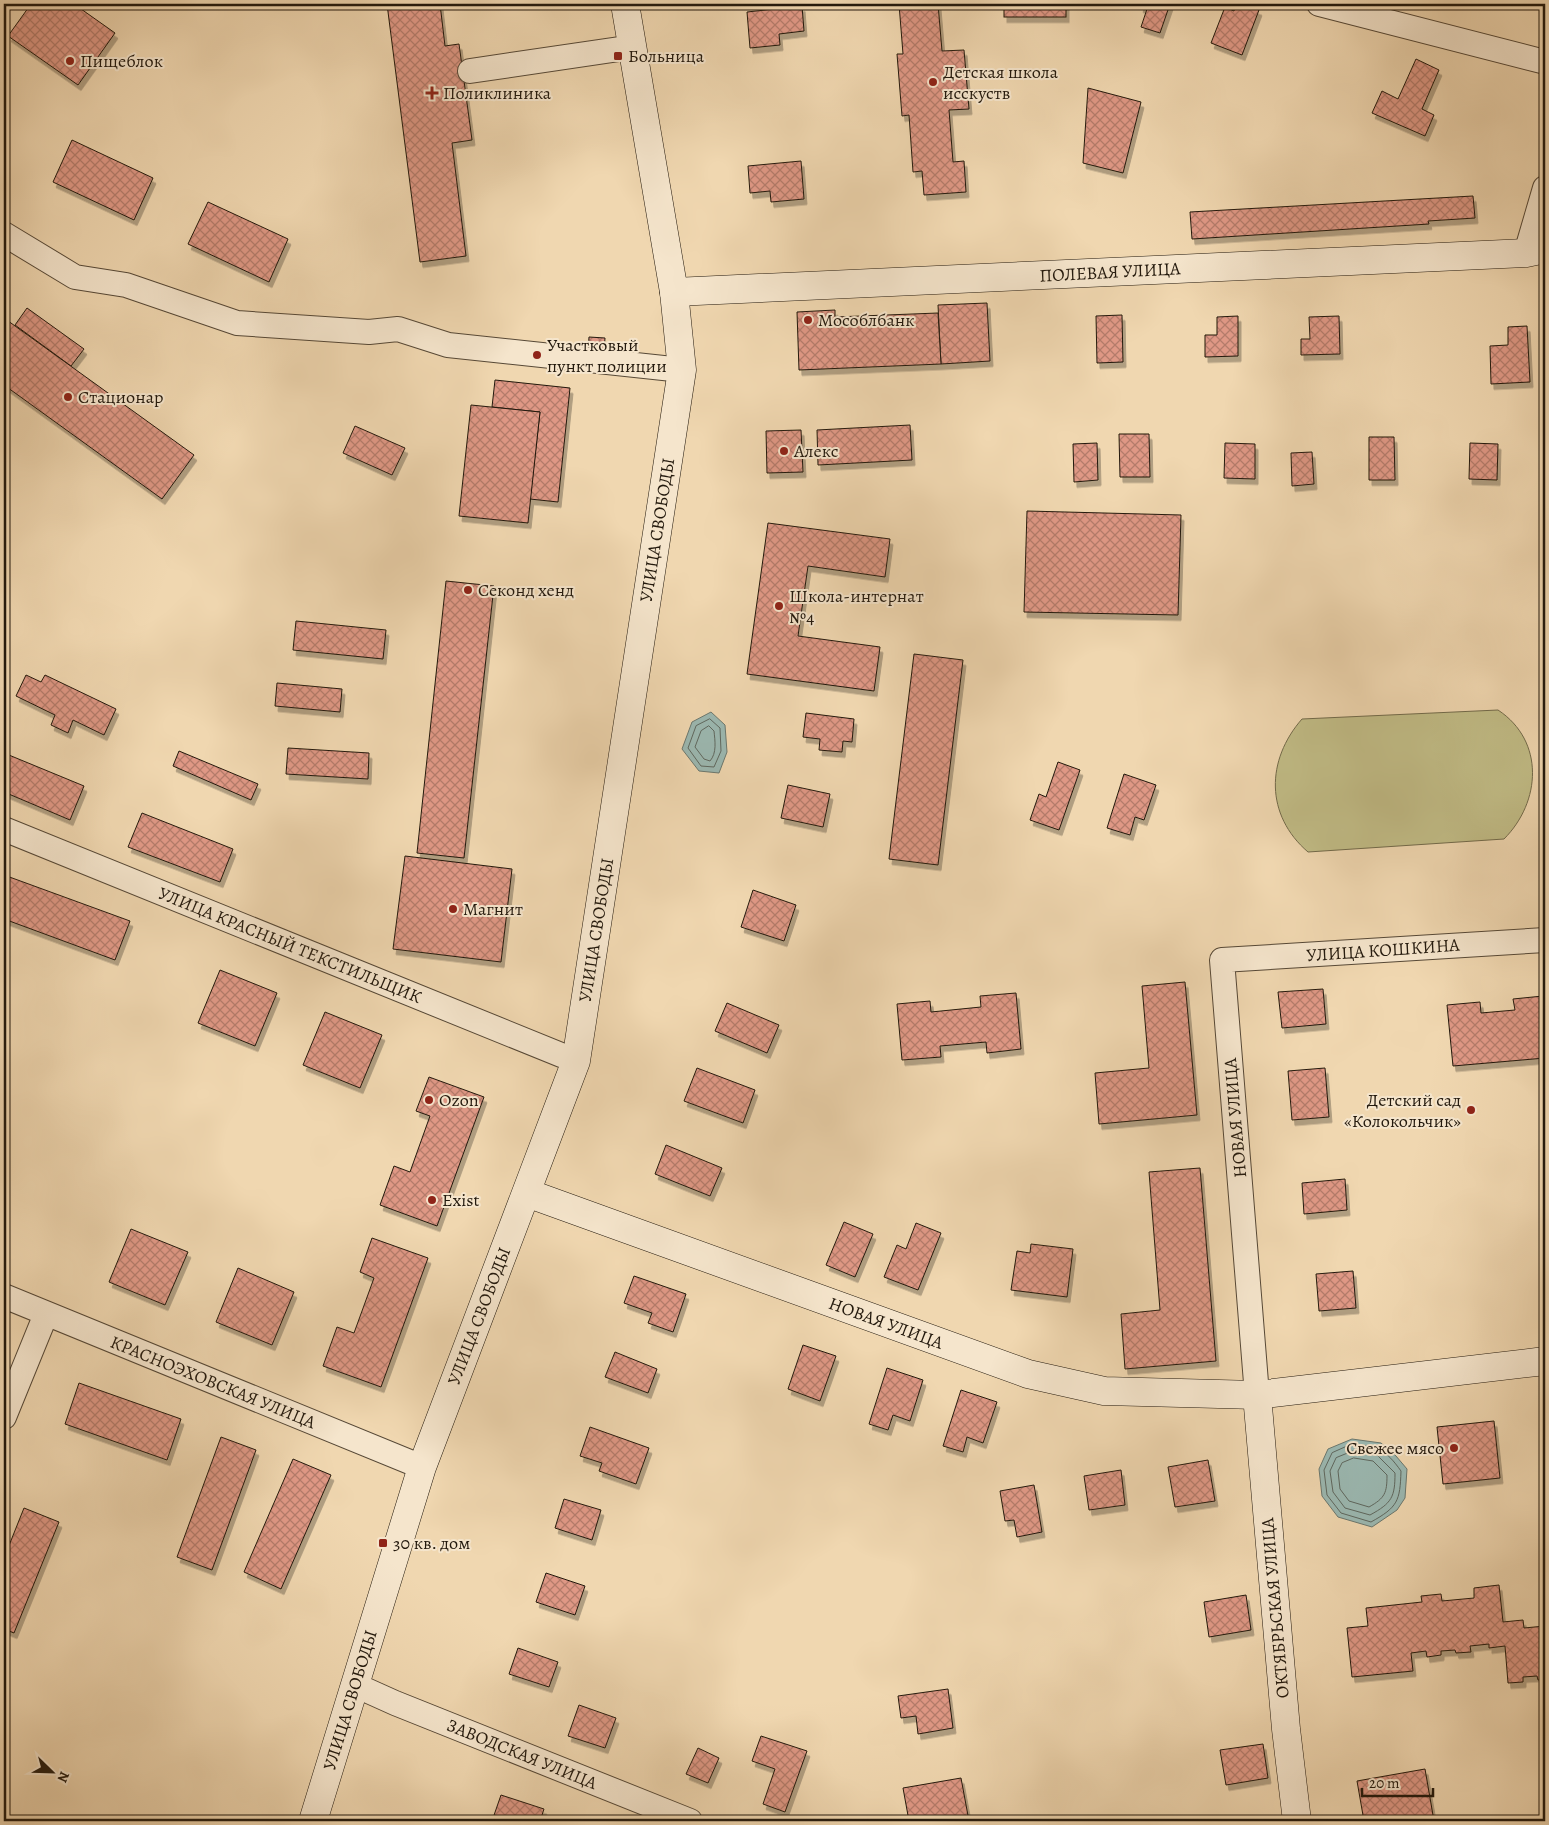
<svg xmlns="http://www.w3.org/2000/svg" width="1549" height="1825" font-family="Alegreya,serif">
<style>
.park{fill:#c1bc86;stroke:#726a4a}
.water{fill:#9bb8b1;stroke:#6b786f}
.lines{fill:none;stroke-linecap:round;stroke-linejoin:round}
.shore{stroke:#5f685f;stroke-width:1}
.building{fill:url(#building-cross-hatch);stroke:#23190d;filter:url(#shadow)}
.street-casing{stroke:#564836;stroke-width:26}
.secondary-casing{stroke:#23190d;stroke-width:29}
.street{stroke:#f5e5cc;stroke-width:24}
.secondary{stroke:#f5e5cc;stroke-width:28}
.poi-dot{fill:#8f2418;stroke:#f5e5cc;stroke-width:2}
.labels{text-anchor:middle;stroke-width:4;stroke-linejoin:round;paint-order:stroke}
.poi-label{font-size:18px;fill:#23190d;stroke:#f5e5cc;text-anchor:start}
.street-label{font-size:18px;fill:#23190d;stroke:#f5e5cc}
</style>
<defs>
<pattern id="building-cross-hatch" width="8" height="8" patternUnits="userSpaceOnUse" patternTransform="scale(1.25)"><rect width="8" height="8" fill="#df9885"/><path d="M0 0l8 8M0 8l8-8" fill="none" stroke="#b47b6b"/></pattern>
<filter id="shadow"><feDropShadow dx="3" dy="5.5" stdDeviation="0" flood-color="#0004"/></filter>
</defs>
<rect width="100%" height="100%" fill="#f0d7b0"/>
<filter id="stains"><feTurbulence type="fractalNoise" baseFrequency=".004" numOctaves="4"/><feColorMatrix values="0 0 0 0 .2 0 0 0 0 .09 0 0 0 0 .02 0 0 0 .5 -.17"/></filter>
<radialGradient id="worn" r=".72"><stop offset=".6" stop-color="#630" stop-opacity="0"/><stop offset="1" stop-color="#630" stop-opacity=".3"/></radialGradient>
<!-- park -->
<path class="park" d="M1498 710C1545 741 1541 802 1504 839L1308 852C1265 815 1266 760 1302 719Z"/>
<!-- water -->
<g class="water">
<polygon points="711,712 725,725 727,752 719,773 699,771 682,749 692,722"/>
<polygon points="1352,1439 1381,1443 1396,1456 1407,1469 1405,1498 1397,1510 1372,1527 1338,1517 1322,1496 1319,1469 1328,1449"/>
</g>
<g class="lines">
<!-- shore -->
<g class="shore">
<polygon points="710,719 720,728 721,751 714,767 701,766 688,748 696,726"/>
<path d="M709 726 714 731C715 741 717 753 710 761L704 759 695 747 701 731Z"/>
<path d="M1352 1444C1378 1446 1386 1450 1401 1471 1400 1501 1398 1507 1371 1522L1341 1513 1327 1495 1324 1470 1332 1453Z"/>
<path d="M1353 1451 1376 1454 1395 1473C1395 1497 1392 1503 1370 1515L1345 1508 1333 1492 1330 1471 1336 1458Z"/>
<path d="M1354 1458 1373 1461 1387 1475C1387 1493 1385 1498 1369 1507L1349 1501 1340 1489 1338 1471 1342 1463Z"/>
</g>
</g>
<!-- building -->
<g class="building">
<polygon points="31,4 74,4 115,33 78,85 8,36"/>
<polygon points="387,4 440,4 445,46 459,44 472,140 452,143 466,256 420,262"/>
<polygon points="899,4 938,4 942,51 964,50 969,109 949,110 953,162 964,161 966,192 924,195 922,171 913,172 909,115 902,116 897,54 903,54"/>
<rect x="1004" y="4" width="62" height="13"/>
<polygon points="1141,4 1170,4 1160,33 1141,27 1147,9 1140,7"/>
<polygon points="1236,4 1243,4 1259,10 1242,55 1211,43 1225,7 1234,11"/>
<polygon points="802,6 804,31 779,34 780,45 750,48 747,12"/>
<polygon points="1416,59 1439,70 1422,109 1434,115 1425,136 1372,113 1382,91 1398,99"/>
<polygon points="1088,88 1141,102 1123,173 1083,163"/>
<polygon points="72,140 153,178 134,220 53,182"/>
<polygon points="801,161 804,199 771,202 770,191 750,193 748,166"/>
<polygon points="1473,196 1475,218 1428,221 1429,224 1192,239 1190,212"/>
<polygon points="208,202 288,239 269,282 188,244"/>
<polygon points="987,303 990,361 941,364 938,305"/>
<polygon points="27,308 84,349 71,366 15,325"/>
<polygon points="835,310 835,317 938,313 941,364 799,370 797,312"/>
<polygon points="1122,315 1123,362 1097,363 1096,316"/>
<polygon points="1238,316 1238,356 1205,357 1205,335 1217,335 1217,317"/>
<polygon points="1339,316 1340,354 1301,355 1301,339 1310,339 1309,317"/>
<polygon points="4,318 194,455 162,499 4,385"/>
<polygon points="1527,326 1530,382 1491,384 1490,346 1508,345 1508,327"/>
<polygon points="589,337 605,338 604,352 588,351"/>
<polygon points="495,380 570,388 558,502 530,499 540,412 492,407"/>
<polygon points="471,405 540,412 528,523 459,516"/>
<polygon points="910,425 912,460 818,465 817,430"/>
<polygon points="355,426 405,448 392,475 343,453"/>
<polygon points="801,430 803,472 767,473 766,431"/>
<polygon points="1119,434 1149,434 1150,477 1120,477"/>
<polygon points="1369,437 1394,437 1395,480 1369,480"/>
<polygon points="1543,439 1545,439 1545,478 1540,478"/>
<polygon points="1097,443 1098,480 1074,482 1073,444"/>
<polygon points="1225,443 1255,444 1255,479 1224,478"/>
<polygon points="1470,443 1498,444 1497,480 1469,479"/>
<polygon points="1312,452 1314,484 1292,486 1291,453"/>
<polygon points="1027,511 1181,515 1178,615 1024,612"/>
<polygon points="768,523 890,539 885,577 808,566 798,636 880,647 874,691 747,674"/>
<polygon points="446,581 494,586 464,858 417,853"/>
<polygon points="296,621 386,630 383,659 293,650"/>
<polygon points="914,654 963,660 938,865 889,859"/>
<polygon points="26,675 41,682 45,675 116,709 104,735 73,720 68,733 51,725 55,715 16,696"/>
<polygon points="277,683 342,689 340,712 275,706"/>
<polygon points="806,713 854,719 852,742 843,741 842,752 819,750 820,739 803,737"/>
<polygon points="288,748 369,753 368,779 286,774"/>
<polygon points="179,751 258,784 251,800 173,766"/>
<polygon points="4,753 84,786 70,820 4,792"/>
<polygon points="1058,762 1080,770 1059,830 1030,820 1039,794 1046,797"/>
<polygon points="1124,774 1156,785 1144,820 1135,817 1130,835 1107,828"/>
<polygon points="788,785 830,794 823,827 781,818"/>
<polygon points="142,813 233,849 220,882 128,847"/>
<polygon points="405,856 512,869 501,962 393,949"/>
<polygon points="4,875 130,921 115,960 4,919"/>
<polygon points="753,890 796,905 784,941 741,927"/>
<polygon points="220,970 277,993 255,1046 198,1023"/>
<polygon points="1185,982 1197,1115 1099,1124 1095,1073 1149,1068 1142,986"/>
<polygon points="1323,989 1326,1024 1282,1028 1278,992"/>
<polygon points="1016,993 1021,1049 987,1053 986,1042 940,1046 941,1057 902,1060 897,1004 930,1001 931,1012 981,1007 980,996"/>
<polygon points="1543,996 1545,1020 1545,1058 1453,1066 1447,1005 1480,1002 1481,1013 1515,1010 1513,999"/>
<polygon points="727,1003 779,1025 767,1053 715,1031"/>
<polygon points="325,1012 382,1035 360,1088 303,1065"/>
<polygon points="697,1068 755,1090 743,1123 684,1101"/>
<polygon points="1325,1068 1329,1117 1292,1120 1288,1071"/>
<polygon points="429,1077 484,1097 437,1226 380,1205 394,1166 410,1172 430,1116 416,1111"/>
<polygon points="666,1145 722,1168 710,1196 655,1174"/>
<polygon points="1200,1168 1216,1361 1125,1369 1121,1314 1160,1310 1149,1172"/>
<polygon points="1345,1179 1347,1210 1304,1214 1302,1183"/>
<polygon points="844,1222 873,1234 855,1277 826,1265"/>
<polygon points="916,1223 941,1233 918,1290 884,1277 897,1245 906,1249"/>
<polygon points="131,1229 188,1252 165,1305 109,1282"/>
<polygon points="372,1238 428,1258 381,1387 323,1366 337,1327 354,1333 374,1278 360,1272"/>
<polygon points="1031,1244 1073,1249 1067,1297 1011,1290 1017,1251 1030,1253"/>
<polygon points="238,1268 294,1292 272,1345 216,1322"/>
<polygon points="1353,1271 1356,1308 1319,1311 1316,1274"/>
<polygon points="634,1276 686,1294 673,1332 648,1323 652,1313 624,1303"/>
<polygon points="803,1345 836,1356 820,1401 788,1389"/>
<polygon points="615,1352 657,1369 648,1393 605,1377"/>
<polygon points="887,1368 923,1380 910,1421 893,1415 888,1430 869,1424"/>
<polygon points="79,1383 181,1419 167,1460 65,1424"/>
<polygon points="961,1390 997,1402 983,1443 967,1437 963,1452 943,1446"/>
<polygon points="1494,1421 1500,1478 1443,1484 1437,1427"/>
<polygon points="590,1427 649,1448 636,1484 599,1471 602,1463 580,1456"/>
<polygon points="221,1437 256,1450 212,1570 177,1557"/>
<polygon points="293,1459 331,1475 281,1589 244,1572"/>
<polygon points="1208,1460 1215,1501 1175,1507 1168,1467"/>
<polygon points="1121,1470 1125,1505 1089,1510 1084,1476"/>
<polygon points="1034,1485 1042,1532 1017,1537 1014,1520 1005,1521 1000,1491"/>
<polygon points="564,1499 601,1510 592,1540 555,1528"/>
<polygon points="24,1508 59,1522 14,1633 4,1629 4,1558"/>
<polygon points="546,1573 585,1586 575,1615 536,1602"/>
<polygon points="1499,1585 1503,1622 1523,1620 1524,1628 1545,1626 1545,1679 1538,1680 1537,1676 1523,1677 1523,1682 1508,1683 1505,1646 1489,1648 1489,1644 1470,1646 1471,1652 1456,1653 1455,1650 1441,1651 1441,1655 1427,1657 1426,1651 1411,1653 1413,1671 1352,1677 1347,1628 1368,1626 1366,1608 1422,1602 1421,1596 1441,1594 1442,1601 1474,1598 1474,1588"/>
<polygon points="1246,1595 1251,1630 1209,1637 1204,1602"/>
<polygon points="518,1648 558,1662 549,1687 509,1674"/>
<polygon points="948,1689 953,1728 918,1734 916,1716 901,1718 898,1696"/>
<polygon points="579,1705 616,1718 605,1748 568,1736"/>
<polygon points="761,1736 807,1751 785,1812 763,1804 775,1769 752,1761"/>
<polygon points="1263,1744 1268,1778 1226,1785 1220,1750"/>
<polygon points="698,1748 719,1758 708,1783 686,1774"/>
<polygon points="1425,1769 1434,1821 1364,1821 1357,1781"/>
<polygon points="961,1778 969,1821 940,1821 939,1816 909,1821 903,1788"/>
<polygon points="501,1795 544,1809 540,1821 492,1821"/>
</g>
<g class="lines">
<defs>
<g id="street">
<polyline points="1319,4 1545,62"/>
<polyline points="470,71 633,47"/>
<polyline points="4,234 75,277 126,285 237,323 369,332 398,329 448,345 682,370"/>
<polyline points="1526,253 1545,188"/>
<polyline points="4,829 576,1061"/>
<polyline points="4,1296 422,1467"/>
<polyline points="1257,1395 1222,960 1545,940"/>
<polyline points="4,1417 46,1314"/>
<polyline points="355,1685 395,1703 690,1821"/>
</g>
<g id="secondary">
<polyline points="674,292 1526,253 1545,249"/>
<polyline points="527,1193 1028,1374 1104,1391 1257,1395 1545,1361"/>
<polyline points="1257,1395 1286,1729 1297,1821"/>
<polyline points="313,1821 422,1467 576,1061 682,370 674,292 625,4"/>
</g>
</defs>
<!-- street casing -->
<use href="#street" class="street-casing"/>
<!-- secondary casing -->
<use href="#secondary" class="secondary-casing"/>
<!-- street -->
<use href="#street" class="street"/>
<!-- secondary -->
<use href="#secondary" class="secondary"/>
</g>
<!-- markers -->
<g class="poi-dot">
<rect x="613" y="51" width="10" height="10" rx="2.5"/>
<circle cx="70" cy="61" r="5"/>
<circle cx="933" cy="82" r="5"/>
<path d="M429.5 85.5h5v5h5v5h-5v5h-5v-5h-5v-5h5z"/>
<circle cx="808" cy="320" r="5"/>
<circle cx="537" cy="355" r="5"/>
<circle cx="68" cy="397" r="5"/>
<circle cx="784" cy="451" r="5"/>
<circle cx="468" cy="590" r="5"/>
<circle cx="779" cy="606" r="5"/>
<circle cx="453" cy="909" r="5"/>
<circle cx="429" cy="1100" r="5"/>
<circle cx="1471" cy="1110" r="5"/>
<circle cx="432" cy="1200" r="5"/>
<circle cx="1454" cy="1448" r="5"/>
<rect x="378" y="1538" width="10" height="10" rx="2.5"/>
</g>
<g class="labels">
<!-- poi labels -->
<g class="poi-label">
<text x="628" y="62">Больница</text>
<text x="80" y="67">Пищеблок</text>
<text x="943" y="78">Детская школа<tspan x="943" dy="21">исскуств</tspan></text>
<text x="443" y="99">Поликлиника</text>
<text x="818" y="326">Мособлбанк</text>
<text x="547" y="351">Участковый<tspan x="547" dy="21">пункт полиции</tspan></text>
<text x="78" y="403">Стационар</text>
<text x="794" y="457">Алекс</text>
<text x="478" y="596">Секонд хенд</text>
<text x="789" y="602">Школа-интернат<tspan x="789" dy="21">№4</tspan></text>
<text x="463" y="915">Магнит</text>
<text x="439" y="1106">Ozon</text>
<text x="1461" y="1106" text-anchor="end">Детский сад<tspan x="1461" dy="21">«Колокольчик»</tspan></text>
<text x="442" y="1206">Exist</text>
<text x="1444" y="1454" text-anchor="end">Свежее мясо</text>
<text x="393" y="1549">30 кв. дом</text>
</g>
<!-- street labels -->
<g class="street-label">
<text transform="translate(1110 272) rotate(-3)" y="6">ПОЛЕВАЯ УЛИЦА</text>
<text transform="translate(657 530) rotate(-81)" y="6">УЛИЦА СВОБОДЫ</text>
<text transform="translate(596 930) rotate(-81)" y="6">УЛИЦА СВОБОДЫ</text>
<text transform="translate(290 945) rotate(22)" y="6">УЛИЦА КРАСНЫЙ ТЕКСТИЛЬЩИК</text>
<text transform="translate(1383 950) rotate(-4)" y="6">УЛИЦА КОШКИНА</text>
<text transform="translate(1235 1118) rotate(-95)" y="6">НОВАЯ УЛИЦА</text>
<text transform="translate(479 1316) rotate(-69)" y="6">УЛИЦА СВОБОДЫ</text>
<text transform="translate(886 1323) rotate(20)" y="6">НОВАЯ УЛИЦА</text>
<text transform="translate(213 1382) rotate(22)" y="6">КРАСНОЭХОВСКАЯ УЛИЦА</text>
<text transform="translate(1275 1608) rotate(-95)" y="6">ОКТЯБРЬСКАЯ УЛИЦА</text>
<text transform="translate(350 1700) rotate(-73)" y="6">УЛИЦА СВОБОДЫ</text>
<text transform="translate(522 1754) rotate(22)" y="6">ЗАВОДСКАЯ УЛИЦА</text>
</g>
</g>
<!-- margin -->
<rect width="1549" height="1825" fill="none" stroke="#f0d7b0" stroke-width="20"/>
<rect x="5" y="5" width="1539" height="1815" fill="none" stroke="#23190d" stroke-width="2.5"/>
<rect x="10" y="10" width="1529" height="1805" fill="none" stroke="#23190d"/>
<!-- north arrow -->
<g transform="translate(52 1772) rotate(113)" stroke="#f5e5cc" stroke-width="4" paint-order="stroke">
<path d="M0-4L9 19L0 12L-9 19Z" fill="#23190d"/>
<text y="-8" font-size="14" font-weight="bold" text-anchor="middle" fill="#23190d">N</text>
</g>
<!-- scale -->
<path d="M1362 1788v8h71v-8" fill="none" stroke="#23190d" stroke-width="2.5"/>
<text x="1369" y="1788" font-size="15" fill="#23190d" stroke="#f5e5cc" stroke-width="4" paint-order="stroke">20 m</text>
<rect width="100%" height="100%" filter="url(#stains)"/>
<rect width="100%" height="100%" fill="url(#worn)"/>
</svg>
